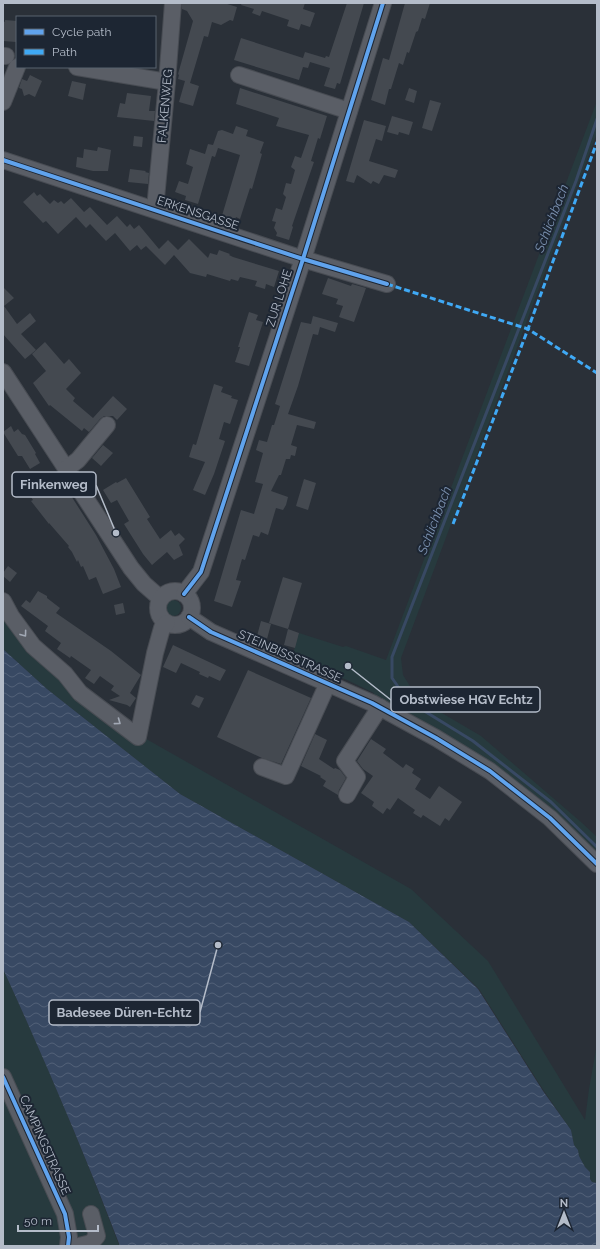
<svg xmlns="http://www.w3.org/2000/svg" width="600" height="1249" font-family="Raleway,sans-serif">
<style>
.grass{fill:#273a3e}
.water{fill:url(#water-waves)}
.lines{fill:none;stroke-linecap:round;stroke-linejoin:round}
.stream{stroke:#384963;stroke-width:3}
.building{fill:#444950}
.minor-casing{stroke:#484c53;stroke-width:18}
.minor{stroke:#5a5e66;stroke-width:16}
.quiet{stroke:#3fa9f5;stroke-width:3;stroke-dasharray:6 3;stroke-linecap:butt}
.cycleway-casing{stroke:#1d2633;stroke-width:6}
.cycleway{stroke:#60a3ed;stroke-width:4}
.oneway{stroke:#a2a9b5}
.labels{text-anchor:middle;stroke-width:4;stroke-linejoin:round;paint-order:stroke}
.street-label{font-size:12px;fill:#b4bcc9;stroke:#1d2633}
.water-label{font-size:13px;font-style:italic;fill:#7c92b1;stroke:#1d2633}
.leader{fill:none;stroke:#b4bcc9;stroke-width:1.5}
.callout-dot{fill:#b4bcc9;stroke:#1d2633;stroke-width:1.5}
.callout{fill:#1d2633;stroke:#b4bcc9;stroke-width:1.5}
.callout-label{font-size:13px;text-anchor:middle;font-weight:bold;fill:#b4bcc9}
</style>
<defs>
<pattern id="water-waves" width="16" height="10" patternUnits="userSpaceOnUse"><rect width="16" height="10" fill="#384963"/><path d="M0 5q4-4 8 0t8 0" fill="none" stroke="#526178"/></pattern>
</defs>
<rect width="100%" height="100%" fill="#2a3038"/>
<!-- grass -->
<g class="grass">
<polygon points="597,101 597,133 401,658 403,675 418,699 481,736 581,822 597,837 597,854 493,767 442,732 373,695 374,693 347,680 292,657 299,633 343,647 346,646 386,660"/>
<circle cx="173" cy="608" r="8"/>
<polygon points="3,606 25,641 141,736 411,889 488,961 585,1120 589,1089 597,1044 597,1183 592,1182 590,1179 590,1172 585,1167 579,1156 578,1150 574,1145 571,1130 544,1091 479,989 409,922 180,794 47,689 3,649"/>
<path d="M3 969C45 1060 84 1152 119 1245L92 1246 90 1236 73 1238 58 1182 3 1067Z"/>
<polygon points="3,1090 59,1215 62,1246 3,1246"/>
</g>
<!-- water -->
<path class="water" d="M3 649 47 689 180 794 409 922 478 989 543 1091 571 1130 574 1145 578 1150 579 1156 585 1167 590 1172V1179L592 1182 597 1183V1246H120C84 1152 45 1060 3 969Z"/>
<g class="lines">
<!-- stream -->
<polyline class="stream" points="597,119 576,181 392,657 392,678 408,701 473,741 551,802 597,847"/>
</g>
<!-- building -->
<g class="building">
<polygon points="182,3 224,3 237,7 233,21 230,20 221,25 212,22 208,37 204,36 190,83 199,86 193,106 179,102 185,81 178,79 179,75 178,74 193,21 187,11 182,9"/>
<polygon points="242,3 305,3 303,9 315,13 310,27 301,24 299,30 287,26 289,20 262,11 260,16 252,13 254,9 241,5"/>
<polygon points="347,3 364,3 340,84 337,83 335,89 324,86 330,68 310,62 308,68 303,67 299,80 234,60 241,38 303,58 305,52 325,58 326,56 329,57"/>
<polygon points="405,3 430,3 425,19 422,18 418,31 416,32 409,53 407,52 403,65 399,63 391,89 389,89 385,105 371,100 383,58 389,60"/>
<polygon points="5,20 17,21 16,42 3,41 3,21 5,22"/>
<polygon points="30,75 42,81 35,97 29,94 24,96 22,89 19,88 22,79 27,81"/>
<polygon points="72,81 86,84 83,100 68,96"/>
<polygon points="240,88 327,116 320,139 318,138 311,161 314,162 292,226 293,227 289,240 276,236 277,233 274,228 276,222 272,221 276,208 282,210 286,197 283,194 286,183 291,184 295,170 291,167 295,156 301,158 309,135 276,126 279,118 236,104"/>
<polygon points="409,88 417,91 414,103 405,100"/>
<polygon points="127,93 151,96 149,111 155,111 154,121 117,117 120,103 125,104"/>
<polygon points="430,100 441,103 432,131 422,128"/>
<polygon points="392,116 413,122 409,135 399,132 398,135 387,132"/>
<polygon points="364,120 386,126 382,141 376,139 369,161 398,170 395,178 384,175 379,184 373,181 371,184 357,175 354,183 346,181"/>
<polygon points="236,126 248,130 246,136 264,142 260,153 262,154 252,189 250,188 240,219 236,217 234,223 221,219 240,155 218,148 215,157 212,156 198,204 185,200 186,196 175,192 179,181 188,184 193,167 186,164 190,149 205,154 208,144 213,145 218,131 222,130 233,134"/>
<polygon points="134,136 143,137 142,147 133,146"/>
<polygon points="98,147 111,150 108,171 93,171 76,167 77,157 83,158 84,149 97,151"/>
<polygon points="130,169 146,171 145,172 149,173 148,184 128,182"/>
<polygon points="34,192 37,196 40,194 50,204 54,200 58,203 61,201 64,204 71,198 84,212 90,207 107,225 117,216 127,227 130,224 134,229 139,225 159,249 168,240 178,250 189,239 208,258 210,253 217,255 219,250 230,254 229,255 233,257 279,271 274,287 266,284 265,289 255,286 257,281 240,277 238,281 231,279 230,281 207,274 206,277 190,273 174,255 165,265 146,246 141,250 137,245 130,251 115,233 106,241 90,224 86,228 76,217 58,234 46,221 43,223 23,202"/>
<polygon points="328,278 351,286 352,284 366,288 354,322 339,317 343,306 336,304 338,299 322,294"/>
<polygon points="3,287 14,298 4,306 17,324 30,313 36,321 21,334 36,350 25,359 3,334"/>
<polygon points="249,312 258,315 256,320 263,322 249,366 235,362 240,347 238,347"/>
<polygon points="313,316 338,323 335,332 320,327 318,335 313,334 298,386 288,414 316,422 314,429 297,425 291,445 297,447 295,456 291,455 290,459 286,459 281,475 279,475 271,491 288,497 286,505 283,510 276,508 268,535 261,532 259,537 253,535 245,560 242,559 236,580 241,581 232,607 214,601 241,510 254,514 263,484 255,482 263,453 256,450 259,440 267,442 272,425 274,425 280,406 275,404 301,322 311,324"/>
<polygon points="45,342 64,364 69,359 81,373 66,389 75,398 73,401 93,418 113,396 127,409 117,420 113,416 104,416 100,419 89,432 84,428 82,431 50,405 49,406 33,383 46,371 32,354"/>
<polygon points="214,384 223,387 221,392 232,396 231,398 238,400 230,424 224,422 219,439 225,441 214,474 205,495 193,490 205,462 189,457 193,444 196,445"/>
<polygon points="11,426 14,432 18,429 22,434 25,435 36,453 35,454 40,463 30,469 22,456 18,456 3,432"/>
<polygon points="103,445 113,453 101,466 92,458"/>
<polygon points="126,478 150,517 147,519 160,539 171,530 175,536 179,533 185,539 179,545 183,555 174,560 167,552 152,565 143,554 124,524 129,521 117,500 111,503 103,490 116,482 117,483"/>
<polygon points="304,479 316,483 308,510 296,506"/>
<polygon points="61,480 96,535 114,569 121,587 103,594 96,577 89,580 83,566 81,567 78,560 77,562 72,552 68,547 69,546 49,523 49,524 31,501 33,500 29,494 40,487 43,491"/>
<polygon points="8,566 17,573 10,582 3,576 3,573"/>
<polygon points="283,577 302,583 288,629 269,623"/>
<polygon points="38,591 47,596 47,598 60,608 56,613 111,651 141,675 130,693 136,698 130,707 127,705 109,700 120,696 111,690 114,686 100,676 94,684 85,678 91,670 71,656 70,658 57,649 61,643 45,631 48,626 21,606 26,600 30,603"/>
<polygon points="123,603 125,613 116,615 114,605"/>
<polygon points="261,621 271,624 267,639 257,636"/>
<polygon points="288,629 299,633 295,648 284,645"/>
<polygon points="173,645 226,670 220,681 209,676 208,678 199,674 200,672 181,663 176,673 163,667"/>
<polygon points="248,670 311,698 281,764 262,758 217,737"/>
<polygon points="196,695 204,698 199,708 191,704"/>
<polygon points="315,734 327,740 319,759 334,769 335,768 340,770 346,778 339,790 338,795 323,786 326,781 320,777 321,776 301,766"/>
<polygon points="371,739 386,749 383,753 403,768 406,764 414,769 412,773 421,779 415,789 430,799 439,786 462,802 449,821 445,818 440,826 423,815 421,818 413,813 415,810 398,798 390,810 387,808 383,814 372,806 374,802 361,793 373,776 363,769 357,761"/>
</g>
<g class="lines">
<defs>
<g id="minor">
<polyline points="3,56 6,56"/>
<polyline points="77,67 167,82"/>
<polyline points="239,75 349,111"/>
<polyline points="3,102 17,67"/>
<polyline points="3,160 303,259 387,284"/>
<polyline points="155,209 167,82 173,3"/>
<polyline points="3,372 131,568 144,584 160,598"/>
<polyline points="66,469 78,460 107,425"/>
<circle cx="175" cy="608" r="17"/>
<polyline points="184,594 201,572 303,259 383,3"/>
<polyline points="3,601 11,616 33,646 65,674 80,693 138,737 155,653 162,628 167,623"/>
<polyline points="189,617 211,632 372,703 436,738 490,771 550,818 597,864"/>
<polyline points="262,767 286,776 328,683"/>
<polyline points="347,795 357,777 345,761 380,707"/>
<polyline points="3,1077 65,1214 69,1237 68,1246"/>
<polyline points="79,1246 91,1243 97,1236 91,1214"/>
</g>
</defs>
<!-- minor casing -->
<use href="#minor" class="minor-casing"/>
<!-- minor -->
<use href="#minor" class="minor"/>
<!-- quiet -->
<g class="quiet">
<polyline points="387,284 528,329 597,373"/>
<polyline points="453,524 528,329 597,142"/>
</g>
<defs>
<g id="cycleway">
<polyline points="3,160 303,259 387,284"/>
<polyline points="184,594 201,572 303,259 383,3"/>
<polyline points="189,617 211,632 372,703 436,738 490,771 550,818 597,864"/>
<polyline points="3,1077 65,1214 69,1237 68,1246"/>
</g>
</defs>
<!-- cycleway casing -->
<use href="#cycleway" class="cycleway-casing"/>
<!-- cycleway -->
<use href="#cycleway" class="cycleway"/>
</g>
<!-- one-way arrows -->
<defs><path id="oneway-chevron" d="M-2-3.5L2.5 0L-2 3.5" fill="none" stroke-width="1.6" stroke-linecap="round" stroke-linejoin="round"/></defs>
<g class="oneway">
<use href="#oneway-chevron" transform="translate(24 634) rotate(54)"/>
<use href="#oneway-chevron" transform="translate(118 722) rotate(36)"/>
</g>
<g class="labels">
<!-- street labels -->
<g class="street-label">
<text transform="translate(165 106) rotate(-85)" y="4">FALKENWEG</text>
<text transform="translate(198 213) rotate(18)" y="4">ERKENSGASSE</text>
<text transform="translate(279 298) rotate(-72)" y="4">ZUR LOHE</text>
<text transform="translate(290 656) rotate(24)" y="4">STEINBISSSTRASSE</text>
<text transform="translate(45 1145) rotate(66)" y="4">CAMPINGSTRASSE</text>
</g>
<!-- water labels -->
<g class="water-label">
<text transform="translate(551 218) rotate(-69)" y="5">Schlichbach</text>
<text transform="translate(434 520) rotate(-69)" y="5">Schlichbach</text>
</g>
</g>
<!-- callouts -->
<path class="leader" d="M116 533L96 485M348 666L391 700M218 945L200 1012"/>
<g class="callout-dot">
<circle cx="116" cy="533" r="4"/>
<circle cx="348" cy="666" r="4"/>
<circle cx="218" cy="945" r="4"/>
</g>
<g class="callout">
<rect x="12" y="472" width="84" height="25" rx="4"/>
<rect x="391" y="687" width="149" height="25" rx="4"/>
<rect x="49" y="1000" width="151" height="25" rx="4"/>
</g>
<g class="callout-label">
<text x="54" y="489">Finkenweg</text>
<text x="466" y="704">Obstwiese HGV Echtz</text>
<text x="124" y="1017">Badesee Düren-Echtz</text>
</g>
<!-- border -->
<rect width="600" height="1249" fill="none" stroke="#b4bcc9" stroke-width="8"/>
<!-- legend -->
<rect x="16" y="16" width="140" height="52" fill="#1d2633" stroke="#59626f"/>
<rect x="24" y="29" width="20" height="6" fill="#60a3ed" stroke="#59626f"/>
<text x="52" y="36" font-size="12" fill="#b4bcc9">Cycle path</text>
<rect x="24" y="49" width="20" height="6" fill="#3fa9f5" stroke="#59626f"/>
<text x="52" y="56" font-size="12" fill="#b4bcc9">Path</text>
<!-- north arrow -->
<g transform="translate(564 1213)" stroke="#1d2633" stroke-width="3" paint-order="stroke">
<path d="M0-3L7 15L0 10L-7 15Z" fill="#b4bcc9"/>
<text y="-6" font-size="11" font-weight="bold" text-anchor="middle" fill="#b4bcc9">N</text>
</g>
<!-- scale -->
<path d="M18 1225v6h80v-6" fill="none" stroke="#b4bcc9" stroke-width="2"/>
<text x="24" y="1225" font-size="12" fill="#b4bcc9" stroke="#1d2633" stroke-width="3" paint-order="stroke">50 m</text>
</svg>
